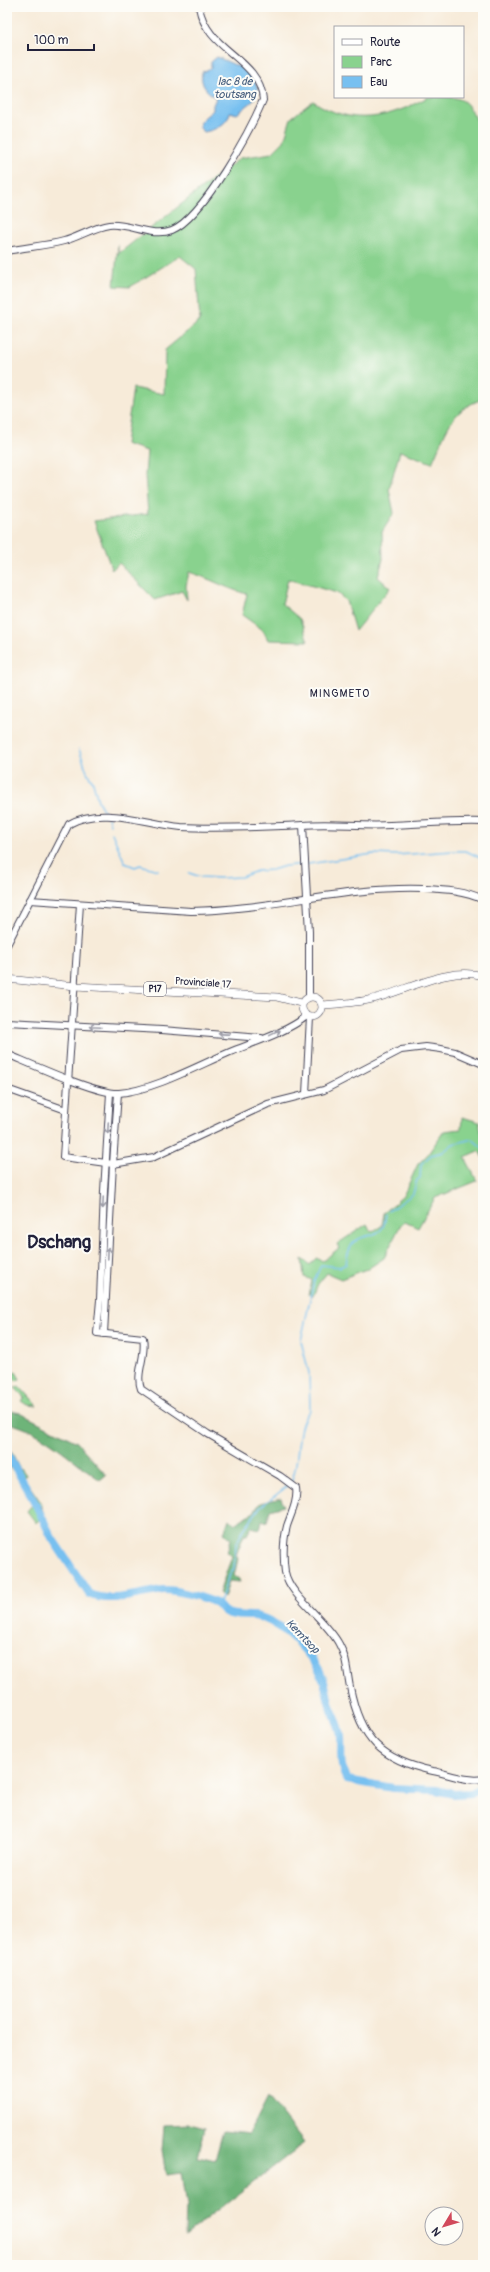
<svg xmlns="http://www.w3.org/2000/svg" width="490" height="2272" font-family="Pangolin,sans-serif">
<style>
.green{fill:#89d28e;stroke:#567a64}
.forest{fill:#6eb479;stroke:#486b5a}
.water{fill:#77c0f0;stroke:#4c7196}
.lines{fill:none;stroke-linecap:round;stroke-linejoin:round}
.stream{stroke:#77c0f0;stroke-width:1.5}
.river{stroke:#77c0f0;stroke-width:8}
.secondary-casing{stroke:#424053;stroke-width:8}
.primary-casing{stroke:#424053;stroke-width:8}
.secondary{stroke:#fff;stroke-width:6}
.primary{stroke:#fff;stroke-width:7}
.oneway{stroke:#9c9ca7}
.labels{text-anchor:middle;stroke-width:4;stroke-linejoin:round;paint-order:stroke}
.shield{fill:#fdfcf7;stroke:#646373;stroke-width:1}
.shield-label{font-size:9px;font-weight:bold;fill:#22223b}
.street-label{font-size:10px;fill:#22223b;stroke:#fdfcf7}
.water-label{font-size:11px;font-style:italic;fill:#40597a;stroke:#fdfcf7}
.neighbourhood-label{font-size:11px;letter-spacing:1px;fill:#22223b;stroke:#fdfcf7}
.town-label{font-size:18px;font-weight:bold;fill:#22223b;stroke:#fdfcf7}
</style>
<rect width="100%" height="100%" fill="#fdfcf7"/>
<filter id="ink" filterUnits="userSpaceOnUse"><feTurbulence type="fractalNoise" baseFrequency=".025" numOctaves="2"/><feDisplacementMap in="SourceGraphic" scale="8" xChannelSelector="R" yChannelSelector="G"/><feConvolveMatrix kernelMatrix="1 2 1 2 8 2 1 2 1" color-interpolation-filters="sRGB"/></filter>
<filter id="wash" filterUnits="userSpaceOnUse"><feTurbulence type="fractalNoise" baseFrequency=".012" numOctaves="4" result="noise"/><feDisplacementMap in="SourceGraphic" scale="16" xChannelSelector="R" yChannelSelector="G"/><feGaussianBlur stdDeviation="0.9" result="paint"/><feColorMatrix in="noise" values="0 0 0 0 0 0 0 0 0 0 0 0 0 0 0 0 0 1.4 0 .05"/><feComposite in="paint" operator="in"/></filter>
<g filter="url(#wash)">
<rect width="100%" height="100%" fill="#f7ebd9"/>
<!-- green -->
<g class="green">
<path d="M428 97C468 97 463 96 483 131V399C449 410 446 433 432 463L400 451 389 489 394 513 382 532 383 559 378 577 390 588 355 631 346 601 337 593 288 579 282 604 300 619 308 641 268 640 263 630 242 615 247 594C227 589 209 578 189 572L186 586 187 600 182 591 155 600 119 563 112 570 94 521 148 514 145 475 147 451 125 444 133 388 164 394 165 350 200 321 196 269 180 256 130 287 114 286 118 245V254L240 158 272 153 284 141 291 118 313 101C352 127 388 119 428 97Z"/>
<polygon points="462,1117 479,1122 483,1140 483,1158 479,1151 465,1157 477,1181 435,1198 418,1228 405,1222 401,1224 384,1258 369,1268 341,1279 327,1273 318,1284 313,1296 309,1295 312,1280 304,1277 302,1259 310,1265 316,1258 323,1261 339,1248 337,1244 367,1224 371,1232 382,1226 384,1213 403,1196 418,1164 428,1154 444,1131 461,1129"/>
<polygon points="16,1372 20,1379 16,1381 13,1376 7,1379 10,1385 7,1388 7,1373"/>
<polygon points="19,1386 37,1406 27,1405 21,1401 24,1397 15,1388"/>
<polygon points="7,1449 12,1453 20,1469 21,1468 26,1475 24,1478 40,1501 44,1515 36,1523 27,1511 34,1503 24,1491 26,1489 15,1472 7,1465"/>
</g>
<!-- forest -->
<g class="forest">
<path d="M7 1410 20 1413 77 1442 106 1475 100 1480C73 1461 41 1429 7 1423Z"/>
<polygon points="281,1498 284,1506 270,1510 267,1522 262,1520 260,1529 251,1527 247,1535 244,1535 236,1555 238,1559 234,1576 239,1579 240,1582 229,1581 224,1598 219,1593 232,1556 227,1552 231,1539 224,1533 229,1519 234,1524 254,1512 260,1503"/>
<polygon points="268,2097 304,2143 185,2236 186,2206 181,2173 166,2175 162,2151 164,2125 190,2124 205,2128 198,2156 215,2160 223,2131 249,2134"/>
</g>
<!-- water -->
<path class="water" d="M217 57 251 72 258 89 253 101 237 114 230 112C228 124 216 130 204 132L199 127C201 117 208 116 213 110V105L216 98C206 91 200 85 202 72L211 68V62Z"/>
<g class="lines">
<!-- stream -->
<g class="stream">
<polyline points="79,749 87,772 93,782 98,801 105,813"/>
<polyline points="108,818 110,824"/>
<polyline points="112,833 125,863 135,867 140,865 158,870"/>
<polyline points="308,864 373,854 396,855 454,851 466,851 483,859"/>
<polyline points="189,873 201,877 219,878 241,877 257,871 272,870 285,866 304,864"/>
<polyline points="389,1211 413,1194 417,1180 420,1178 421,1164 431,1155 443,1152 453,1144 472,1139 483,1148"/>
<path d="M291 1482C302 1459 293 1429 310 1410L309 1373 301 1341 314 1281 321 1265 340 1267 346 1264C350 1226 374 1243 383 1227 385 1224 385 1218 386 1214"/>
<polyline points="219,1606 228,1578 234,1568 236,1545 242,1532 260,1507 289,1485"/>
</g>
<!-- river -->
<path class="river" d="M7 1453 34 1501 52 1538 89 1594C111 1604 140 1593 163 1590 174 1589 206 1598 216 1603 219 1605 221 1610 225 1612 233 1617 245 1615 254 1616 278 1619 303 1646 317 1666 325 1678 326 1692 330 1705 333 1715 341 1726 341 1737 342 1752 339 1767 347 1780L393 1788 436 1790 454 1794 472 1793 483 1786"/>
</g>
</g>
<g filter="url(#ink)">
<g class="lines">
<defs>
<g id="secondary">
<path d="M7 251C26 247 45 246 64 241 79 237 94 227 109 225 130 223 152 238 172 230 203 217 250 131 263 100 259 57 207 52 199 7"/>
<path d="M303 825C332 822 361 827 390 825 421 824 452 821 483 822"/>
<path d="M30 900 191 911C269 910 345 886 424 889 443 890 465 891 483 900"/>
<polyline points="80,904 63,1157 113,1164 154,1157 268,1104 324,1090 401,1050 426,1047 441,1049 455,1052 483,1064"/>
<path d="M7 945 69 824C101 805 147 824 181 827 221 829 263 827 303 825L309 932V996"/>
<polyline points="7,1022 162,1030 261,1038"/>
<path d="M7 1054C29 1063 98 1095 119 1093 154 1090 197 1066 230 1052 255 1042 285 1033 307 1016"/>
<polyline points="7,1089 66,1110"/>
<path d="M110 1093 104 1191 100 1300 97 1333 143 1338C147 1355 135 1373 141 1389L208 1434 280 1476 296 1488C298 1501 291 1514 287 1526 283 1541 283 1557 285 1572 290 1597 326 1619 339 1644 347 1658 347 1672 350 1687 360 1739 381 1760 433 1771 449 1774 467 1782 483 1779"/>
<polyline points="306,1094 310,1017"/>
<polyline points="104,1334 113,1164 118,1093"/>
</g>
<g id="primary">
<polyline points="7,979 75,986 277,997 301,1003"/>
<circle cx="312" cy="1007" r="10"/>
<path d="M322 1005C337 1004 353 1003 368 1000 403 993 448 965 483 976"/>
</g>
</defs>
<!-- secondary casing -->
<use href="#secondary" class="secondary-casing"/>
<!-- primary casing -->
<use href="#primary" class="primary-casing"/>
<!-- secondary -->
<use href="#secondary" class="secondary"/>
<!-- primary -->
<use href="#primary" class="primary"/>
</g>
<!-- one-way arrows -->
<defs><path id="oneway-shaft" d="M-6 0H5M1.5-3L5.5 0L1.5 3" fill="none" stroke-width="1.6" stroke-linecap="round" stroke-linejoin="round"/></defs>
<g class="oneway">
<use href="#oneway-shaft" transform="translate(95 1027) rotate(-177)"/>
<use href="#oneway-shaft" transform="translate(275 1033) rotate(-26)"/>
<use href="#oneway-shaft" transform="translate(224 1034) rotate(-176)"/>
<use href="#oneway-shaft" transform="translate(108 1128) rotate(93)"/>
<use href="#oneway-shaft" transform="translate(103 1203) rotate(92)"/>
<use href="#oneway-shaft" transform="translate(108 1253) rotate(-88)"/>
</g>
</g>
<g class="labels">
<!-- shield labels -->
<rect class="shield" x="144" y="982" width="22" height="14" rx="3"/>
<g class="shield-label">
<text x="155" y="992">P17</text>
</g>
<!-- street labels -->
<g class="street-label">
<text transform="translate(203 982) rotate(4)" y="4">Provinciale 17</text>
</g>
<!-- water labels -->
<g class="water-label">
<text x="235" y="85">lac 8 de<tspan x="235" dy="13">toutsang</tspan></text>
<text transform="translate(303 1636) rotate(46)" y="4">Kemtsop</text>
</g>
<!-- neighbourhood labels -->
<g class="neighbourhood-label">
<text x="340" y="697">MINGMETO</text>
</g>
<!-- town labels -->
<g class="town-label">
<text x="59" y="1248">Dschang</text>
</g>
</g>
<!-- margin -->
<rect width="490" height="2272" fill="none" stroke="#fdfcf7" stroke-width="24"/>
<!-- legend -->
<rect x="334" y="26" width="130" height="72" fill="#fdfcf7" stroke="#a5a5ac"/>
<rect x="342" y="39" width="20" height="6" fill="#ffffff" stroke="#a5a5ac"/>
<text x="370" y="46" font-size="12" fill="#22223b">Route</text>
<rect x="342" y="56" width="20" height="12" fill="#89d28e" stroke="#a5a5ac"/>
<text x="370" y="66" font-size="12" fill="#22223b">Parc</text>
<rect x="342" y="76" width="20" height="12" fill="#77c0f0" stroke="#a5a5ac"/>
<text x="370" y="86" font-size="12" fill="#22223b">Eau</text>
<!-- north arrow -->
<g transform="translate(444 2226) rotate(232)"><circle r="19" fill="#fdfcf7" stroke="#a5a5ac"/>
<path d="M0-3L7 15L0 10L-7 15Z" fill="#d1495b"/>
<text y="-6" font-size="11" font-weight="bold" text-anchor="middle" fill="#22223b">N</text>
</g>
<!-- scale -->
<path d="M28 44v6h66v-6" fill="none" stroke="#22223b" stroke-width="2"/>
<text x="34" y="44" font-size="12" fill="#22223b" stroke="#fdfcf7" stroke-width="3" paint-order="stroke">100 m</text>
</svg>
